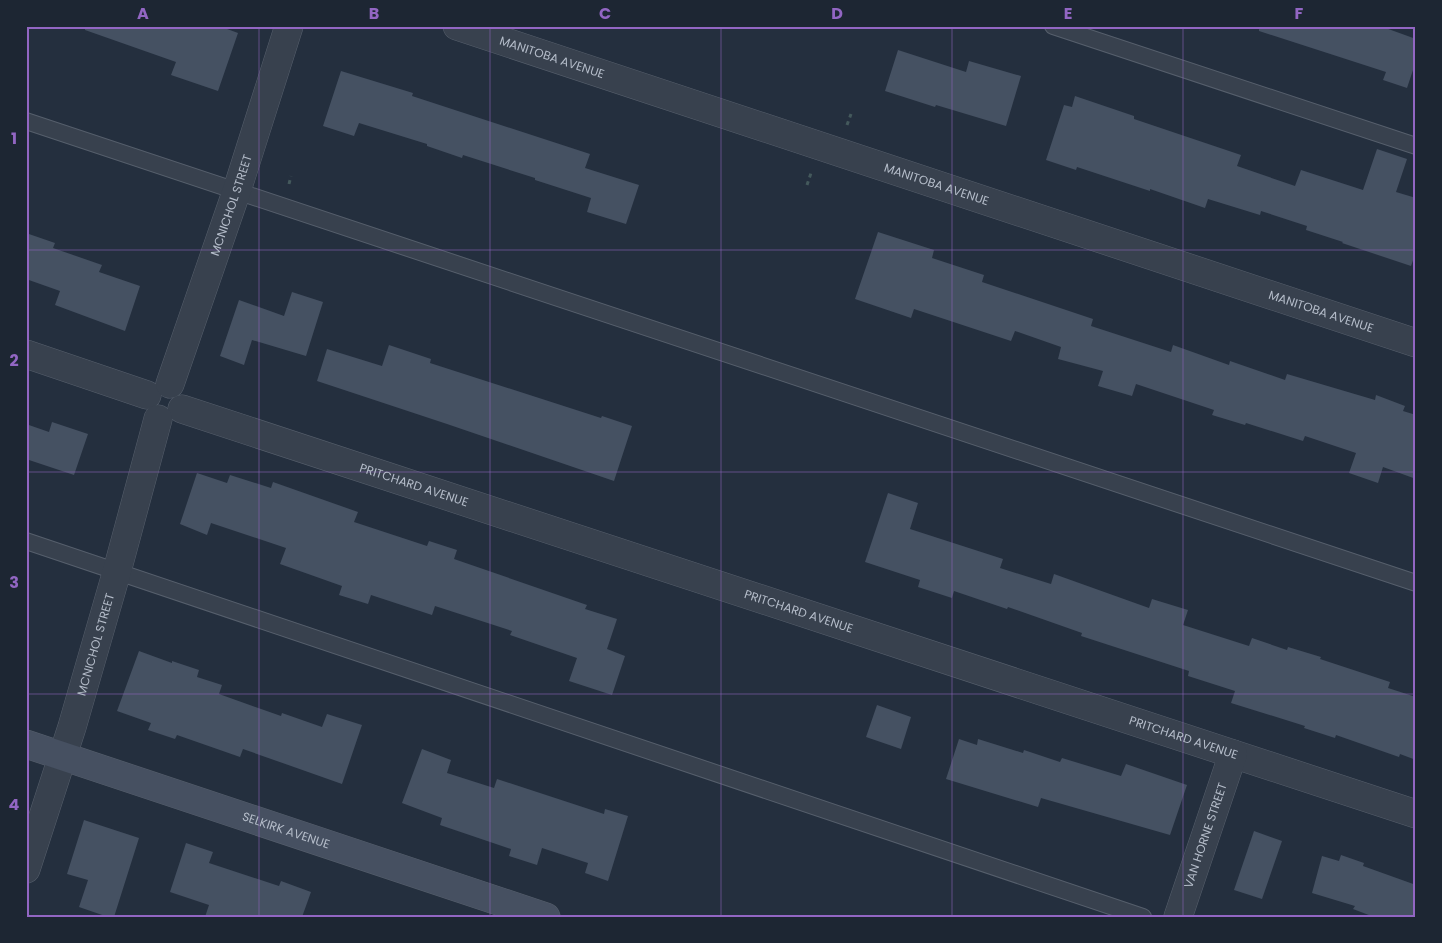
<svg xmlns="http://www.w3.org/2000/svg" width="1442" height="943" font-family="Poppins,sans-serif">
<style>
.building{fill:#455162}
.lines{fill:none;stroke-linecap:round;stroke-linejoin:round}
.lane-casing{stroke:#565f6c;stroke-width:18}
.street-casing{stroke:#565f6c;stroke-width:29}
.secondary-casing{stroke:#565f6c;stroke-width:29}
.path{stroke:#44595c;stroke-width:3;stroke-dasharray:4 4;stroke-linecap:butt}
.lane{stroke:#38414e;stroke-width:16}
.street{stroke:#38414e;stroke-width:28}
.secondary{stroke:#465061;stroke-width:28}
.grid{fill:none;stroke:#9266c3;stroke-width:1;stroke-opacity:0.55}
.labels{text-anchor:middle;stroke-width:4.5;stroke-linejoin:round;paint-order:stroke}
.street-label{font-size:12px;fill:#b4bcc9;stroke:#1d2633}
.neatline{fill:none;stroke:#9266c3;stroke-width:2}
.grid-label{font-size:16px;text-anchor:middle;font-weight:bold;fill:#9266c3}
</style>
<rect width="100%" height="100%" fill="#242f3e"/>
<!-- building -->
<g class="building">
<polygon points="85,26 219,26 238,33 218,91 171,75 176,62 85,30"/>
<polygon points="1259,26 1380,26 1416,39 1416,61 1407,88 1383,80 1386,72 1259,31"/>
<polygon points="898,50 966,72 969,61 1021,76 1006,126 936,105 935,107 885,91"/>
<polygon points="341,71 413,93 412,96 590,154 585,168 639,185 626,224 587,212 591,198 535,180 535,178 463,155 462,158 427,146 427,144 359,123 354,136 323,126"/>
<polygon points="1075,96 1134,116 1134,119 1241,155 1237,166 1295,186 1301,170 1363,190 1377,149 1407,159 1396,192 1416,198 1416,252 1411,266 1342,243 1343,242 1306,230 1307,226 1261,211 1260,215 1208,199 1205,208 1150,189 1150,191 1077,167 1076,170 1046,160 1064,105 1072,107"/>
<polygon points="878,232 934,250 932,258 984,275 982,282 1093,319 1091,326 1171,352 1173,345 1229,365 1230,361 1285,380 1287,374 1375,400 1376,395 1405,406 1403,411 1416,415 1416,479 1383,467 1378,483 1349,473 1356,453 1305,436 1303,441 1246,423 1245,425 1212,415 1214,410 1136,384 1132,396 1098,386 1103,371 1058,359 1061,347 1015,331 1011,341 914,309 911,318 855,299"/>
<polygon points="26,233 55,243 53,248 102,265 99,272 140,286 125,331 55,305 60,291 26,279"/>
<polygon points="292,292 323,302 306,356 252,340 244,365 220,356 239,300 284,316"/>
<polygon points="389,345 431,359 430,363 601,418 602,416 632,426 614,481 447,424 317,381 327,349 382,366"/>
<polygon points="52,422 88,434 74,475 26,459 26,424 49,432"/>
<polygon points="197,473 227,483 230,475 271,488 273,482 358,512 354,522 427,546 429,541 457,550 454,559 587,605 585,609 617,619 607,649 625,656 612,695 569,681 577,658 510,635 512,631 435,606 432,615 371,595 368,604 339,595 342,586 280,564 286,548 211,523 207,535 180,524"/>
<polygon points="888,493 918,503 910,529 1003,559 1000,568 1051,584 1054,574 1149,608 1152,599 1188,610 1183,625 1249,646 1252,638 1287,650 1288,647 1321,657 1320,659 1390,682 1388,688 1416,697 1416,760 1400,754 1399,757 1336,735 1335,738 1304,728 1305,726 1231,703 1235,691 1188,676 1189,671 1081,636 1082,633 1008,607 1007,609 954,591 952,598 918,587 920,580 865,562"/>
<polygon points="139,651 172,663 172,661 199,670 197,677 222,685 219,694 281,716 282,713 322,727 327,714 362,725 342,784 243,749 240,757 177,735 175,739 148,730 151,723 117,711"/>
<polygon points="877,705 911,717 901,749 866,737"/>
<polygon points="959,739 977,745 978,739 1023,753 1024,750 1060,762 1062,758 1121,776 1126,764 1187,785 1170,835 1041,798 1038,807 946,779"/>
<polygon points="422,749 451,760 447,773 494,788 497,779 604,814 605,809 628,816 608,881 585,873 588,863 542,848 537,865 509,856 511,849 440,825 442,818 402,803"/>
<polygon points="84,820 139,838 114,917 108,917 79,907 88,880 67,874"/>
<polygon points="1254,831 1282,841 1262,899 1234,890"/>
<polygon points="186,843 213,852 209,863 279,886 281,881 311,892 302,917 205,917 209,905 170,892"/>
<polygon points="1341,855 1364,863 1363,866 1416,885 1416,917 1374,917 1353,909 1355,906 1312,893 1322,856 1339,861"/>
</g>
<g class="lines">
<defs>
<g id="lane">
<polyline points="1053,26 1416,146"/>
<polyline points="26,121 1416,583"/>
<polyline points="26,541 1143,917"/>
</g>
<g id="street">
<path id="s1" d="M457 26 1416 343"/>
<polyline points="26,354 147,395"/>
<path id="s2" d="M170 384 237 190 289 26"/>
<path id="s3" d="M182 409 1416 814"/>
<path id="s4" d="M26 869 72 727 117 571 158 419"/>
<path id="s5" d="M1178 917 1233 754"/>
</g>
<g id="secondary">
<path id="s6" d="M26 744 546 917"/>
</g>
</defs>
<!-- lane casing -->
<use href="#lane" class="lane-casing"/>
<!-- street casing -->
<use href="#street" class="street-casing"/>
<!-- secondary casing -->
<use href="#secondary" class="secondary-casing"/>
<!-- path -->
<g class="path">
<polyline points="847,125 851,114"/>
<polyline points="289,184 291,176"/>
<polyline points="807,185 811,173"/>
</g>
<!-- lane -->
<use href="#lane" class="lane"/>
<!-- street -->
<use href="#street" class="street"/>
<!-- secondary -->
<use href="#secondary" class="secondary"/>
</g>
<!-- grid -->
<path class="grid" d="M259 26V917M490 26V917M721 26V917M952 26V917M1183 26V917M26 250H1416M26 472H1416M26 694H1416"/>
<g class="labels">
<!-- street labels -->
<g class="street-label">
<text dy="4" stroke="none"><textPath href="#s1" startOffset="100">MANITOBA AVENUE</textPath></text>
<text dy="4" stroke="none"><textPath href="#s1" startOffset="505">MANITOBA AVENUE</textPath></text>
<text dy="4" stroke="none"><textPath href="#s2" startOffset="189">MCNICHOL STREET</textPath></text>
<text dy="4" stroke="none"><textPath href="#s1" startOffset="910">MANITOBA AVENUE</textPath></text>
<text dy="4" stroke="none"><textPath href="#s3" startOffset="244">PRITCHARD AVENUE</textPath></text>
<text dy="4" stroke="none"><textPath href="#s3" startOffset="649">PRITCHARD AVENUE</textPath></text>
<text dy="4" stroke="none"><textPath href="#s4" startOffset="235">MCNICHOL STREET</textPath></text>
<text dy="4" stroke="none"><textPath href="#s3" startOffset="1054">PRITCHARD AVENUE</textPath></text>
<text dy="4" stroke="none"><textPath href="#s6" startOffset="274">SELKIRK AVENUE</textPath></text>
<text dy="4" stroke="none"><textPath href="#s5" startOffset="86">VAN HORNE STREET</textPath></text>
</g>
</g>
<!-- border -->
<rect width="1442" height="943" fill="none" stroke="#1d2633" stroke-width="55"/>
<rect x="28" y="28" width="1386" height="888" class="neatline"/>
<g class="grid-label">
<text x="143" y="19">A</text>
<text x="374" y="19">B</text>
<text x="605" y="19">C</text>
<text x="837" y="19">D</text>
<text x="1068" y="19">E</text>
<text x="1299" y="19">F</text>
<text x="14" y="144">1</text>
<text x="14" y="366">2</text>
<text x="14" y="588">3</text>
<text x="14" y="810">4</text>
</g>
</svg>
